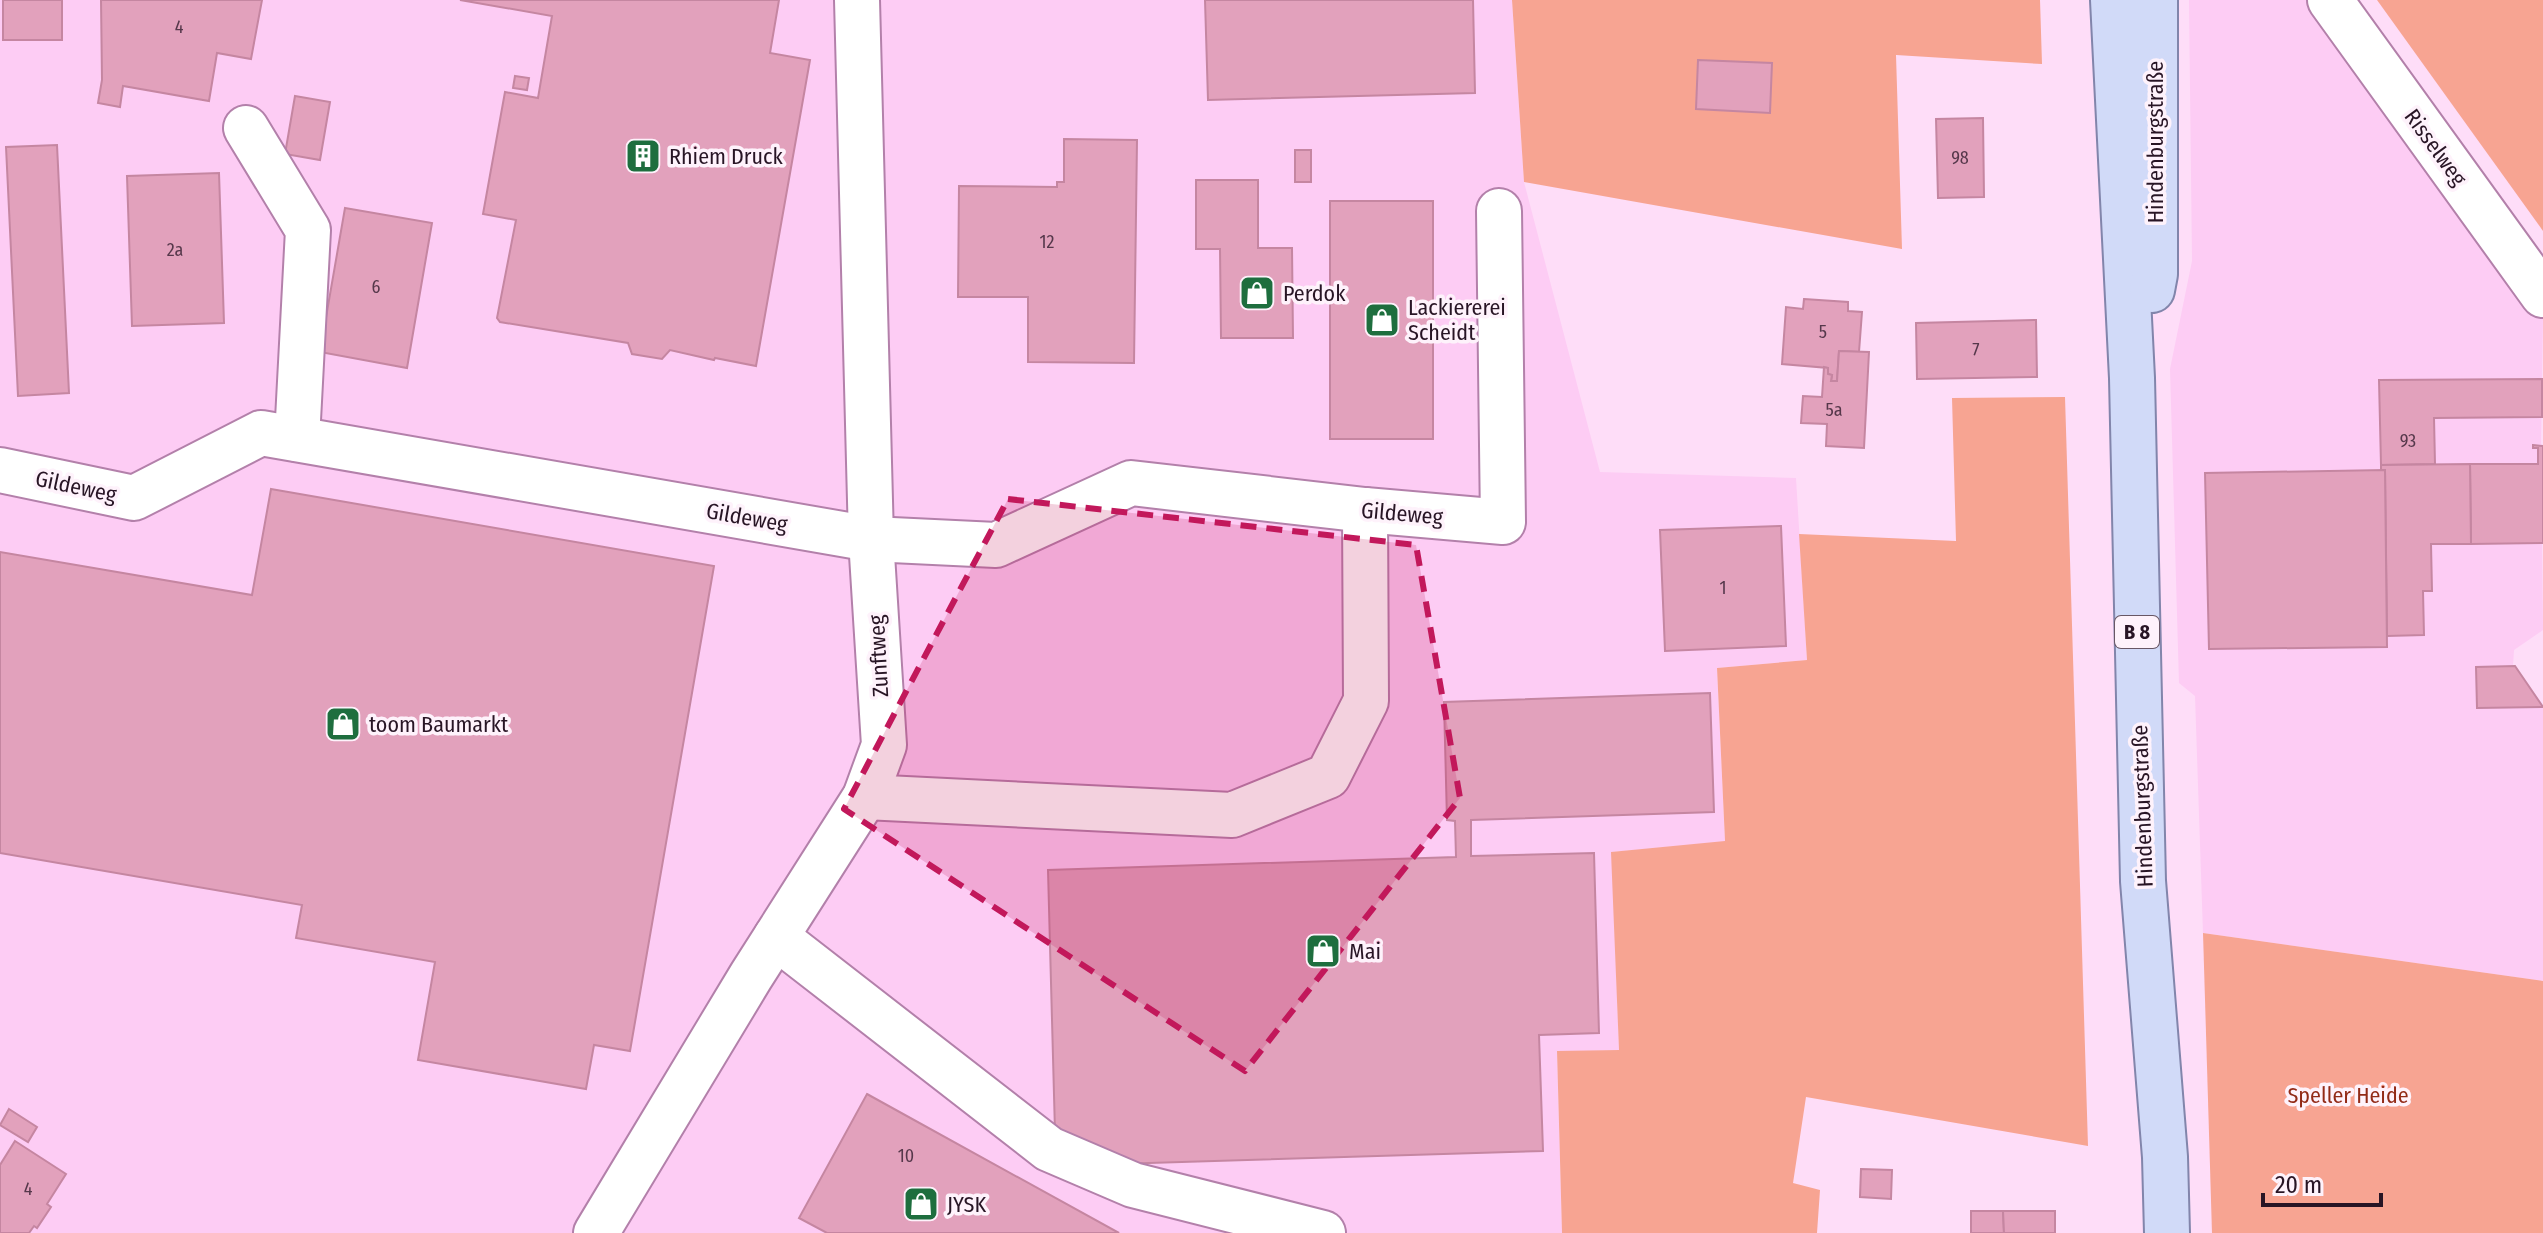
<svg xmlns="http://www.w3.org/2000/svg" width="2543" height="1233" font-family="'Fira Sans Condensed',sans-serif">
<style>
.built{fill:#fdccf4}
.green{fill:#f7a492}
.building{fill:#e2a1bc;stroke:#c586a1;stroke-width:2}
.lines{fill:none;stroke-linecap:round;stroke-linejoin:round}
.minor-casing{stroke:#b380aa;stroke-width:48}
.major-casing{stroke:#8285ab;stroke-width:48}
.minor{stroke:#fff;stroke-width:44}
.major{stroke:#d1daf8;stroke-width:44}
.marked{fill:#c2185b;fill-opacity:0.2;stroke:#c2185b;stroke-width:6;stroke-dasharray:16 10;stroke-linejoin:round}
.labels{text-anchor:middle;stroke-width:7;stroke-linejoin:round;paint-order:stroke}
.number-label{font-size:18px;fill:#56384b}
.shield{fill:#fef2fb;stroke:#685765;stroke-width:2}
.shield-label{font-size:20px;font-weight:bold;fill:#281525}
.street-label{font-size:22px;fill:#281525;stroke:#fef2fb}
.poi-label{font-size:22px;fill:#281525;stroke:#fef2fb;text-anchor:start}
.park-label{font-size:22px;fill:#922a17;stroke:#fef2fb}
</style>
<rect width="100%" height="100%" fill="#feddf8"/>
<!-- built -->
<g class="built">
<polygon points="0,0 1512,0 1524,182 1600,472 1796,478 1807,660 1717,668 1725,842 1612,852 1619,1050 1557,1052 1562,1233 0,1233"/>
<polygon points="2189,0 2314,0 2543,315 2541,447 2543,630 2514,650 2513,666 2543,708 2543,981 2203,933 2195,696 2179,683 2170,369 2192,261"/>
</g>
<!-- green -->
<g class="green">
<polygon points="1512,0 2040,0 2042,64 1896,55 1902,249 1524,182"/>
<polygon points="2377,0 2543,0 2543,231"/>
<polygon points="2065,397 2088,1146 1806,1097 1793,1183 1820,1190 1817,1233 1562,1233 1557,1051 1619,1050 1611,852 1725,841 1717,668 1807,660 1799,534 1956,541 1952,398"/>
<polygon points="2203,933 2543,981 2543,1233 2212,1233"/>
</g>
<!-- building -->
<g class="building">
<rect x="3" y="0" width="59" height="40"/>
<polygon points="101,0 262,0 251,59 217,53 209,101 123,86 120,107 98,103 102,80"/>
<polygon points="460,0 779,0 770,53 810,60 756,366 715,358 714,360 670,350 662,359 632,354 628,343 500,322 497,318 516,220 483,214 505,92 538,98 552,16"/>
<polygon points="1205,0 1473,0 1475,93 1208,100"/>
<polygon points="1698,60 1772,63 1770,113 1696,109"/>
<polygon points="515,76 529,78 527,90 513,88"/>
<polygon points="295,96 330,102 320,160 285,154"/>
<polygon points="1983,118 1984,197 1938,198 1936,119"/>
<polygon points="1064,139 1137,140 1134,363 1028,362 1028,297 958,297 959,186 1057,187 1057,182 1064,182"/>
<polygon points="57,145 69,393 18,396 6,147"/>
<rect x="1295" y="150" width="16" height="32"/>
<polygon points="219,173 224,323 132,326 127,176"/>
<polygon points="1196,180 1258,180 1258,248 1292,248 1293,338 1221,338 1220,249 1196,249"/>
<rect x="1330" y="201" width="103" height="238"/>
<polygon points="345,208 432,223 407,368 320,352"/>
<polygon points="1804,299 1848,302 1848,311 1862,312 1859,352 1839,351 1837,381 1831,381 1832,375 1828,374 1828,368 1782,364 1786,307 1803,309"/>
<polygon points="2036,320 2037,377 1917,379 1916,323"/>
<polygon points="1839,351 1869,352 1864,448 1826,446 1827,424 1801,423 1803,396 1822,397 1824,367 1828,368 1828,374 1832,375 1831,381 1837,381"/>
<polygon points="2542,379 2542,417 2434,418 2435,464 2381,465 2379,380"/>
<polygon points="2533,445 2543,446 2543,543 2471,544 2470,464 2538,464 2538,448 2533,448"/>
<polygon points="2470,464 2471,544 2431,544 2432,591 2423,591 2424,635 2387,636 2385,470 2381,470 2381,465"/>
<polygon points="2385,470 2387,647 2209,649 2205,473"/>
<polygon points="271,489 714,566 630,1051 594,1045 586,1089 418,1060 435,962 296,938 302,905 0,853 0,552 252,595"/>
<polygon points="1781,526 1786,646 1665,651 1660,530"/>
<polygon points="2515,666 2543,707 2477,708 2476,667"/>
<polygon points="1710,693 1714,812 1471,820 1471,856 1594,853 1599,1033 1539,1035 1543,1151 1116,1164 1055,1132 1048,870 1456,857 1455,821 1447,820 1444,702"/>
<polygon points="867,1094 1119,1233 827,1233 799,1218"/>
<polygon points="9,1109 37,1127 28,1142 0,1125"/>
<polygon points="15,1141 66,1174 47,1204 51,1207 37,1228 34,1226 29,1233 0,1233 0,1165"/>
<polygon points="1861,1169 1892,1170 1891,1199 1860,1197"/>
<polygon points="1971,1211 2003,1211 2004,1233 1971,1233"/>
<polygon points="2003,1211 2055,1211 2055,1233 2004,1233"/>
</g>
<g class="lines">
<defs>
<g id="minor">
<polyline points="2330,0 2543,295"/>
<polyline points="246,128 308,230 297,439"/>
<polyline points="0,470 134,498 261,433 871,539 996,545 1131,483 1365,510 1503,522 1499,211"/>
<polyline points="865,797 1232,815 1328,776 1366,701 1365,510"/>
<polyline points="776,937 1049,1149 1133,1185 1323,1233"/>
<polyline points="596,1233 751,976 865,797 884,745 871,539 857,0"/>
</g>
<g id="major">
<polyline points="2113,0 2132,378 2143,881 2165,1157 2167,1233"/>
<polyline points="2152,290 2155,274 2155,0"/>
</g>
</defs>
<!-- minor casing -->
<use href="#minor" class="minor-casing"/>
<!-- major casing -->
<use href="#major" class="major-casing"/>
<!-- minor -->
<use href="#minor" class="minor"/>
<!-- major -->
<use href="#major" class="major"/>
</g>
<!-- marked area -->
<path class="marked" d="M1008 499 1416 545 1460 798 1245 1071 844 809Z"/>
<!-- icons -->
<defs>
<symbol id="building-square" viewBox="-11 -11 22 22"><rect x="-9" y="-9" width="18" height="18" rx="4" fill="#1e6e3e" stroke="#fef2fb"/><path d="M-4-6H4V6H1V3H-1V6H-4ZM-2.5-4.3h1.7v1.8h-1.7ZM.8-4.3h1.7v1.8H.8ZM-2.5-1h1.7V.8h-1.7ZM.8-1h1.7V.8H.8Z" fill="#fff"/></symbol>
<symbol id="shop-square" viewBox="-11 -11 22 22"><rect x="-9" y="-9" width="18" height="18" rx="4" fill="#1e6e3e" stroke="#fef2fb"/><path d="M-5-2.5h2.3a2.7 3.5 0 0 1 5.4 0H5L5.5 6h-11ZM-1.5-2.5h3a1.5 2.3 0 0 0-3 0Z" fill="#fff"/></symbol>
</defs>
<g fill-rule="evenodd">
<use href="#building-square" x="623" y="136" width="40" height="40"/>
<use href="#shop-square" x="1237" y="273" width="40" height="40"/>
<use href="#shop-square" x="1362" y="300" width="40" height="40"/>
<use href="#shop-square" x="323" y="704" width="40" height="40"/>
<use href="#shop-square" x="1303" y="931" width="40" height="40"/>
<use href="#shop-square" x="901" y="1184" width="40" height="40"/>
</g>
<g class="labels">
<!-- number labels -->
<g class="number-label">
<text x="179" y="33">4</text>
<text x="1960" y="164">98</text>
<text x="1047" y="248">12</text>
<text x="175" y="256">2a</text>
<text x="376" y="293">6</text>
<text x="1823" y="338">5</text>
<text x="1976" y="356">7</text>
<text x="1834" y="416">5a</text>
<text x="2408" y="447">93</text>
<text x="1723" y="594">1</text>
<text x="906" y="1162">10</text>
<text x="28" y="1195">4</text>
</g>
<!-- shield labels -->
<rect class="shield" x="2115" y="616" width="44" height="32" rx="6"/>
<g class="shield-label">
<text x="2137" y="639">B 8</text>
</g>
<!-- street labels -->
<g class="street-label">
<text transform="translate(2155 142) rotate(-90)" y="8">Hindenburgstraße</text>
<text transform="translate(2436 147) rotate(54)" y="8">Risselweg</text>
<text transform="translate(76 486) rotate(12)" y="8">Gildeweg</text>
<text transform="translate(1402 513) rotate(5)" y="8">Gildeweg</text>
<text transform="translate(747 517) rotate(10)" y="8">Gildeweg</text>
<text transform="translate(878 656) rotate(-93)" y="8">Zunftweg</text>
<text transform="translate(2142 806) rotate(-92)" y="8">Hindenburgstraße</text>
</g>
<!-- poi labels -->
<g class="poi-label">
<text x="669" y="164">Rhiem Druck</text>
<text x="1283" y="301">Perdok</text>
<text x="1408" y="315">Lackiererei<tspan x="1408" dy="25">Scheidt</tspan></text>
<text x="369" y="732">toom Baumarkt</text>
<text x="1349" y="959">Mai</text>
<text x="947" y="1212">JYSK</text>
</g>
<!-- park labels -->
<g class="park-label">
<text x="2348" y="1103">Speller Heide</text>
</g>
</g>
<!-- scale -->
<path d="M2263 1193v12h118v-12" fill="none" stroke="#281525" stroke-width="4"/>
<text x="2275" y="1193" font-size="24" fill="#281525" stroke="#fef2fb" stroke-width="6" paint-order="stroke">20 m</text>
</svg>
